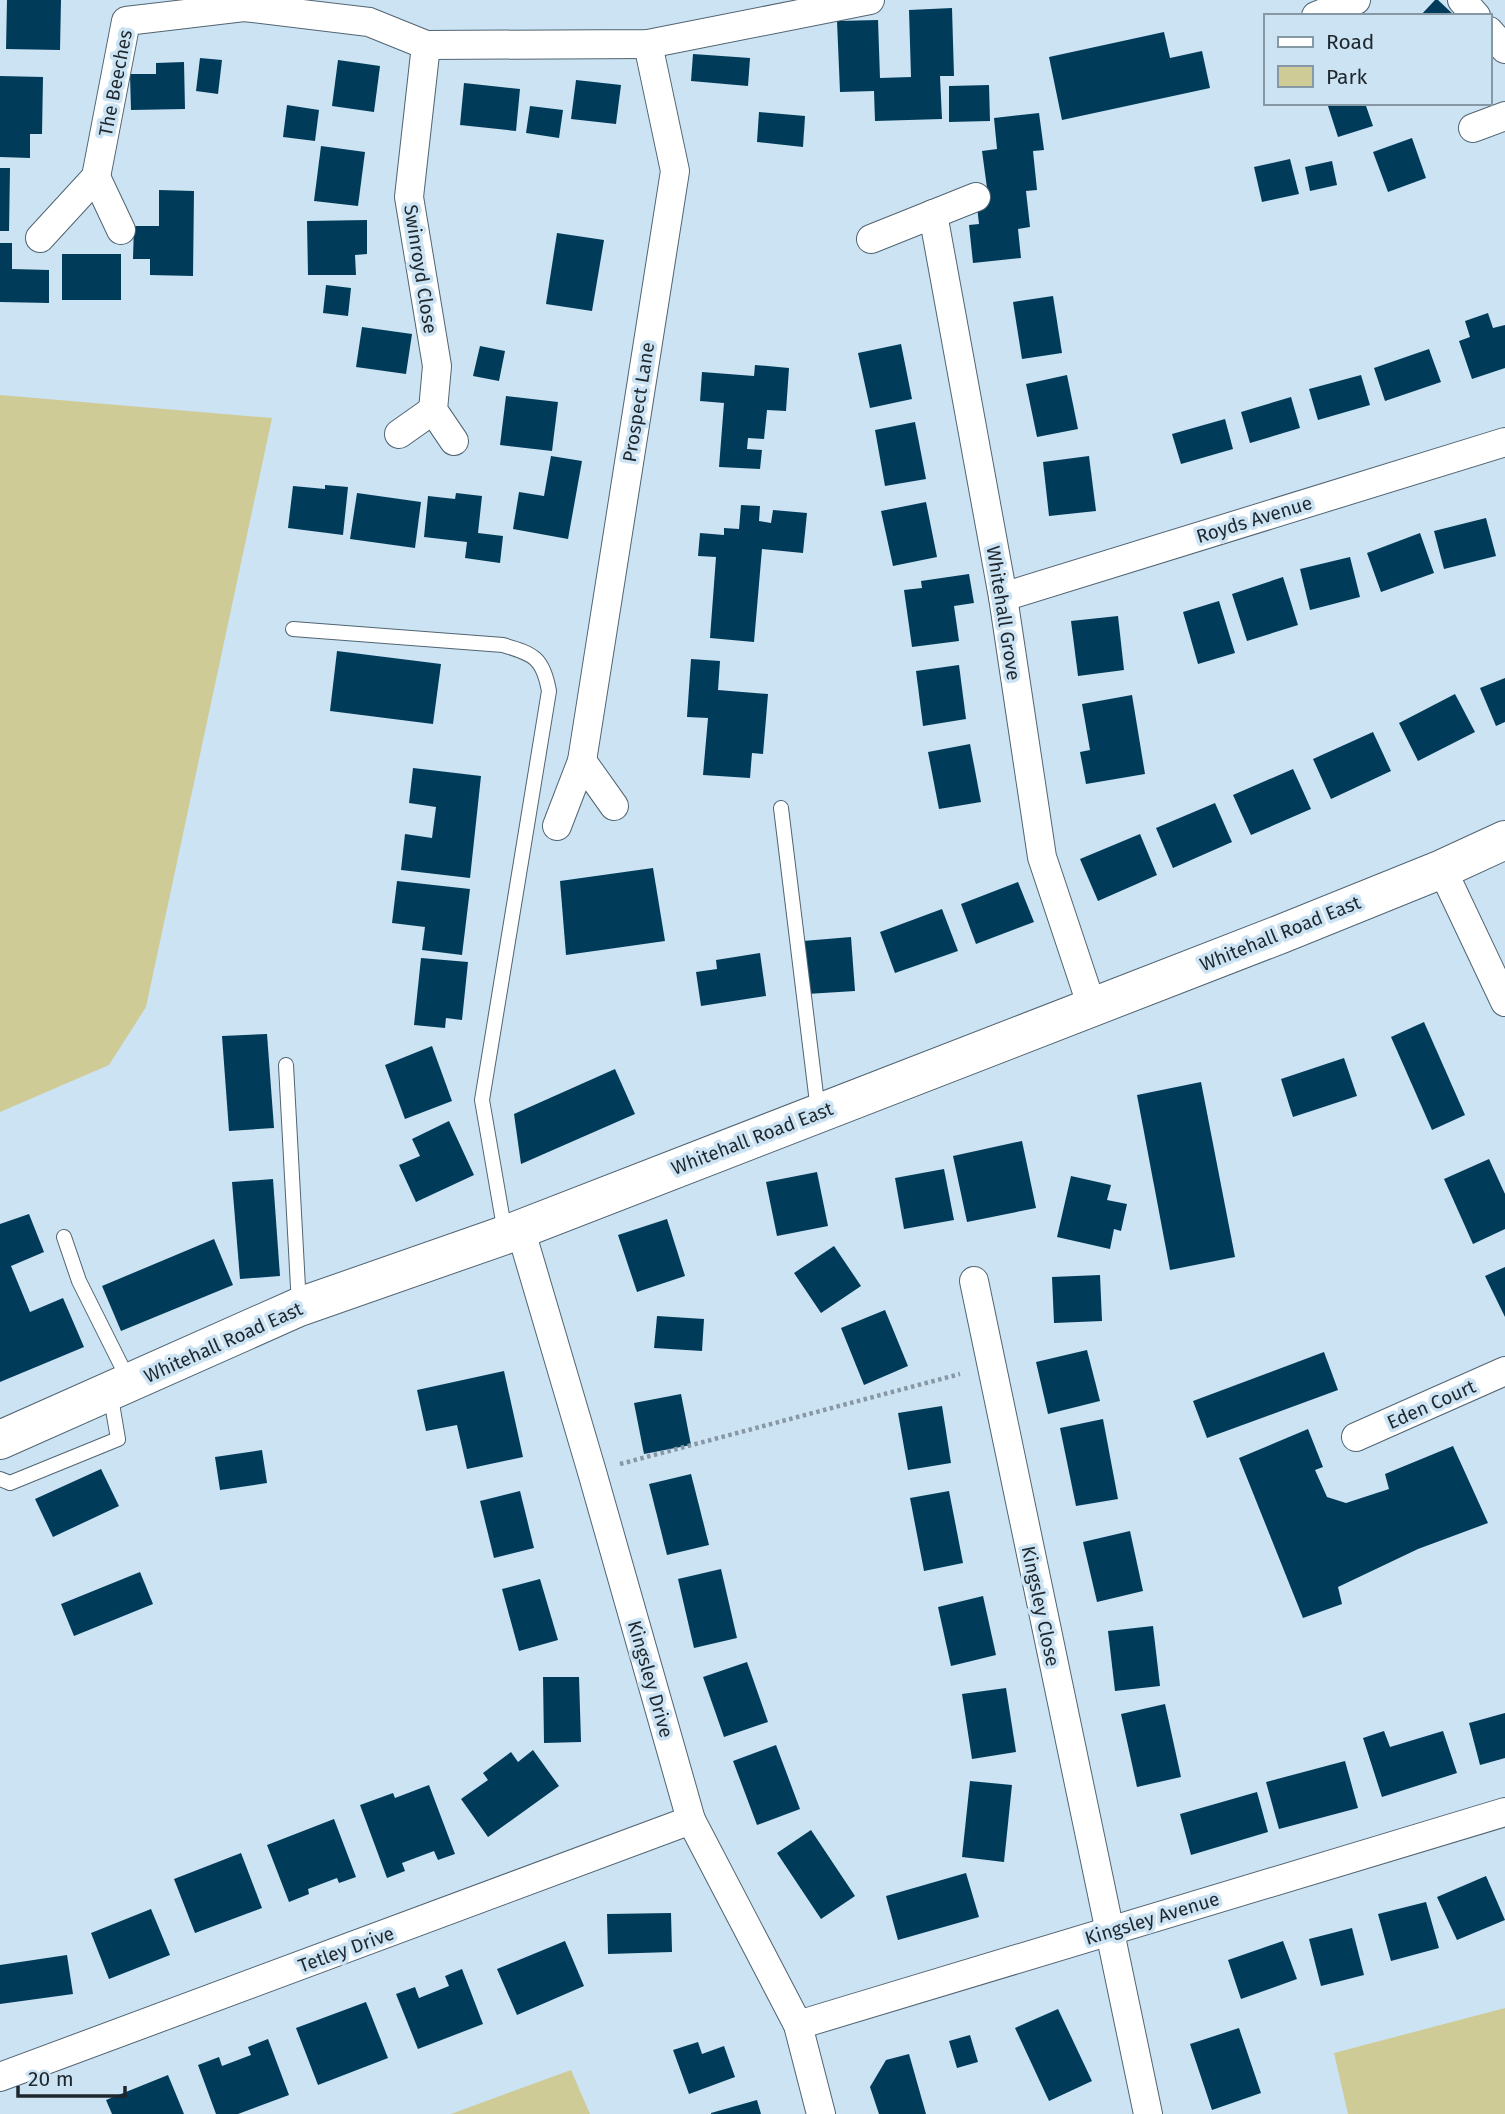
<svg xmlns="http://www.w3.org/2000/svg" width="1505" height="2114" font-family="'Fira Sans',sans-serif">
<style>
.green{fill:#cfcb97}
.building{fill:#003c5a}
.lines{fill:none;stroke-linecap:round;stroke-linejoin:round}
.service-casing{stroke:#516472;stroke-width:16}
.minor-casing{stroke:#516472;stroke-width:30}
.primary-casing{stroke:#516472;stroke-width:40}
.path{stroke:#8798a4;stroke-width:4.5;stroke-dasharray:3.5 3.5;stroke-linecap:butt}
.service{stroke:#fff;stroke-width:14}
.minor{stroke:#fff;stroke-width:28}
.primary{stroke:#fff;stroke-width:38}
.labels{text-anchor:middle;stroke-width:7;stroke-linejoin:round;paint-order:stroke}
.street-label{font-size:19px;fill:#1e272d;stroke:#cce3f3}
</style>
<rect width="100%" height="100%" fill="#cce3f3"/>
<!-- green -->
<g class="green">
<polygon points="0,395 272,418 146,1007 109,1065 0,1112"/>
<polygon points="1505,2008 1505,2114 1348,2114 1334,2053"/>
<polygon points="571,2070 590,2114 451,2114"/>
</g>
<!-- building -->
<g class="building">
<polygon points="7,0 61,0 60,50 6,49"/>
<polygon points="1435,0 1438,0 1455,16 1420,16"/>
<polygon points="952,8 954,76 940,76 942,119 875,121 874,91 840,92 837,21 878,20 880,78 911,77 909,10"/>
<polygon points="1164,32 1170,58 1202,51 1210,88 1062,120 1049,57"/>
<polygon points="693,54 750,58 748,86 691,81"/>
<polygon points="200,58 222,60 218,94 196,91"/>
<polygon points="338,60 380,66 374,112 332,106"/>
<polygon points="184,62 185,109 131,110 130,74 156,74 156,63"/>
<polygon points="0,76 43,77 42,134 30,134 30,158 0,157"/>
<polygon points="576,80 621,85 616,124 571,119"/>
<polygon points="464,83 520,89 516,131 460,125"/>
<polygon points="989,85 990,121 949,122 949,86"/>
<polygon points="1327,103 1365,103 1373,126 1338,137"/>
<polygon points="287,105 319,110 315,141 283,137"/>
<polygon points="530,106 563,110 559,138 526,133"/>
<polygon points="759,112 805,116 803,147 757,142"/>
<polygon points="1039,113 1044,150 1033,151 1037,190 1026,191 1030,227 1018,229 1021,258 973,263 969,225 979,224 975,189 987,188 982,151 997,149 994,118"/>
<polygon points="1412,138 1426,178 1388,192 1373,152"/>
<polygon points="321,146 365,152 358,206 314,201"/>
<polygon points="1290,159 1299,194 1262,202 1254,167"/>
<polygon points="1332,161 1337,185 1310,191 1305,167"/>
<polygon points="0,168 10,168 9,231 0,231"/>
<polygon points="159,190 194,191 193,276 150,275 150,259 133,259 134,226 159,226"/>
<polygon points="367,220 367,254 355,255 356,275 308,275 307,221"/>
<polygon points="557,233 604,240 592,311 546,304"/>
<polygon points="0,243 12,243 12,269 49,270 49,303 0,302"/>
<rect x="62" y="254" width="59" height="46"/>
<polygon points="326,285 351,288 348,316 323,313"/>
<polygon points="1053,296 1062,353 1022,359 1013,302"/>
<polygon points="1488,313 1493,328 1505,325 1505,368 1472,379 1459,341 1470,337 1465,321"/>
<polygon points="362,327 412,334 406,374 356,367"/>
<polygon points="901,344 912,399 870,408 858,353"/>
<polygon points="480,346 505,351 499,381 473,376"/>
<polygon points="1429,349 1441,382 1385,401 1374,368"/>
<polygon points="755,365 789,368 786,411 767,410 764,439 748,438 747,449 762,450 760,469 719,467 724,403 700,401 702,372 754,376"/>
<polygon points="1067,375 1078,429 1037,437 1026,384"/>
<polygon points="1361,375 1370,405 1318,420 1309,389"/>
<polygon points="506,396 558,402 552,451 500,445"/>
<polygon points="1291,397 1300,428 1250,443 1241,412"/>
<polygon points="1225,419 1233,449 1181,464 1172,434"/>
<polygon points="915,422 926,479 885,486 875,430"/>
<polygon points="551,456 582,461 568,539 513,529 519,492 544,496"/>
<polygon points="1089,456 1096,511 1049,516 1043,462"/>
<polygon points="325,485 348,487 343,535 288,528 293,486 325,489"/>
<polygon points="357,493 421,502 415,548 350,539"/>
<polygon points="456,493 482,496 478,533 503,536 500,563 465,558 467,542 424,537 428,496 455,499"/>
<polygon points="926,502 937,557 893,566 881,511"/>
<polygon points="741,505 760,506 759,521 771,523 773,510 807,513 803,553 762,549 754,642 710,638 716,557 698,556 700,533 724,535 724,528 739,529"/>
<polygon points="1486,518 1496,556 1444,569 1434,531"/>
<polygon points="1420,533 1434,573 1381,592 1367,553"/>
<polygon points="1350,557 1360,597 1310,610 1300,569"/>
<polygon points="969,574 974,603 954,606 959,641 912,647 904,590 922,588 921,581"/>
<polygon points="1283,577 1298,625 1247,641 1232,594"/>
<polygon points="1219,601 1235,653 1198,664 1183,612"/>
<polygon points="1118,616 1124,670 1078,676 1071,621"/>
<polygon points="337,651 441,664 433,724 330,711"/>
<polygon points="691,659 720,661 718,690 768,694 763,754 752,753 750,778 703,775 708,718 687,717"/>
<polygon points="959,665 966,719 923,726 916,671"/>
<polygon points="1505,678 1505,722 1496,726 1480,688"/>
<polygon points="1455,694 1475,732 1418,761 1399,723"/>
<polygon points="1132,695 1145,774 1086,784 1080,752 1090,750 1082,704"/>
<polygon points="1373,732 1391,771 1331,799 1313,759"/>
<polygon points="970,744 981,802 939,809 928,752"/>
<polygon points="413,768 481,776 470,878 401,870 405,834 432,838 436,807 409,803"/>
<polygon points="1293,769 1311,809 1251,835 1233,795"/>
<polygon points="1215,803 1232,842 1173,868 1156,828"/>
<polygon points="1140,834 1157,875 1098,901 1080,859"/>
<polygon points="653,868 665,941 566,955 560,881"/>
<polygon points="397,881 470,889 462,955 422,950 425,927 392,923"/>
<polygon points="1018,882 1034,922 976,944 961,904"/>
<polygon points="942,909 958,951 895,973 880,932"/>
<polygon points="851,937 855,991 807,994 803,941"/>
<polygon points="760,953 766,996 701,1006 696,972 717,969 716,960"/>
<polygon points="421,958 468,962 462,1020 446,1018 445,1028 414,1025"/>
<polygon points="1424,1022 1465,1115 1432,1130 1391,1037"/>
<polygon points="267,1034 274,1128 229,1131 222,1036"/>
<polygon points="432,1046 452,1101 405,1119 385,1065"/>
<polygon points="1344,1058 1357,1096 1293,1117 1281,1079"/>
<polygon points="615,1069 635,1114 521,1164 514,1114"/>
<polygon points="1201,1082 1235,1257 1170,1270 1137,1095"/>
<polygon points="449,1121 474,1175 416,1202 399,1165 420,1156 412,1139"/>
<polygon points="1022,1141 1036,1208 967,1222 953,1156"/>
<polygon points="1489,1159 1505,1194 1505,1229 1473,1244 1444,1179"/>
<polygon points="944,1169 954,1220 904,1229 895,1178"/>
<polygon points="817,1172 828,1226 777,1236 766,1182"/>
<polygon points="1071,1176 1111,1185 1107,1200 1127,1204 1121,1231 1114,1229 1110,1249 1057,1237"/>
<polygon points="273,1179 280,1276 240,1279 232,1182"/>
<polygon points="29,1214 44,1252 11,1266 30,1312 63,1298 84,1347 0,1382 0,1224"/>
<polygon points="667,1219 685,1276 637,1292 618,1235"/>
<polygon points="214,1239 233,1285 121,1331 102,1286"/>
<polygon points="834,1246 861,1286 821,1313 794,1273"/>
<polygon points="1505,1267 1505,1317 1485,1276"/>
<polygon points="1100,1275 1102,1321 1054,1323 1052,1277"/>
<polygon points="885,1310 908,1366 864,1385 841,1328"/>
<polygon points="657,1316 704,1319 702,1351 654,1348"/>
<polygon points="1087,1350 1100,1401 1048,1414 1036,1362"/>
<polygon points="1324,1352 1338,1390 1207,1438 1193,1401"/>
<polygon points="504,1371 523,1457 467,1469 457,1425 426,1431 417,1390"/>
<polygon points="681,1394 691,1445 644,1454 634,1403"/>
<polygon points="942,1406 951,1463 908,1470 898,1413"/>
<polygon points="1103,1419 1118,1499 1076,1506 1060,1428"/>
<polygon points="1308,1429 1323,1467 1315,1470 1327,1497 1346,1503 1389,1489 1385,1474 1453,1446 1488,1523 1418,1549 1338,1587 1342,1604 1303,1618 1239,1458"/>
<polygon points="262,1450 267,1483 220,1490 215,1457"/>
<polygon points="101,1469 119,1506 53,1537 35,1499"/>
<polygon points="691,1474 709,1545 667,1555 649,1484"/>
<polygon points="520,1491 534,1548 494,1558 480,1501"/>
<polygon points="949,1491 963,1563 924,1571 910,1498"/>
<polygon points="1130,1531 1143,1591 1097,1602 1083,1542"/>
<polygon points="721,1569 737,1638 694,1648 678,1579"/>
<polygon points="140,1572 153,1604 74,1636 61,1604"/>
<polygon points="540,1579 558,1640 519,1651 502,1589"/>
<polygon points="983,1596 996,1655 951,1666 938,1607"/>
<polygon points="1153,1626 1160,1686 1115,1691 1108,1631"/>
<polygon points="747,1662 768,1722 724,1737 703,1677"/>
<polygon points="543,1677 579,1677 581,1742 544,1743"/>
<polygon points="1006,1688 1016,1752 972,1759 962,1694"/>
<polygon points="1165,1704 1181,1777 1137,1787 1121,1714"/>
<polygon points="1505,1713 1505,1758 1480,1765 1469,1723"/>
<polygon points="1384,1731 1390,1747 1443,1731 1457,1773 1382,1797 1363,1738"/>
<polygon points="776,1745 800,1809 757,1825 733,1761"/>
<polygon points="533,1750 559,1786 488,1837 461,1799 488,1780 483,1773 511,1752 518,1762"/>
<polygon points="1345,1761 1358,1808 1279,1829 1266,1782"/>
<polygon points="970,1781 1012,1785 1004,1862 962,1857"/>
<polygon points="429,1785 455,1854 438,1860 434,1851 402,1863 405,1871 387,1878 360,1805 393,1793 395,1798"/>
<polygon points="1257,1792 1268,1832 1191,1855 1180,1814"/>
<polygon points="334,1819 356,1877 339,1883 337,1878 308,1889 309,1894 289,1902 267,1845"/>
<polygon points="811,1830 855,1896 821,1919 777,1853"/>
<polygon points="241,1853 262,1908 195,1933 174,1879"/>
<polygon points="966,1873 979,1917 898,1940 886,1896"/>
<polygon points="1486,1876 1505,1920 1457,1940 1437,1897"/>
<polygon points="1426,1902 1439,1948 1391,1961 1378,1914"/>
<polygon points="151,1909 170,1955 109,1979 91,1933"/>
<polygon points="671,1913 672,1952 608,1954 607,1914"/>
<polygon points="1352,1928 1364,1975 1321,1986 1309,1939"/>
<polygon points="565,1941 584,1986 517,2015 497,1969"/>
<polygon points="1283,1941 1297,1979 1241,1999 1228,1960"/>
<polygon points="67,1955 73,1994 0,2004 0,1965"/>
<polygon points="462,1969 483,2024 418,2049 396,1994 415,1987 419,1998 449,1986 445,1976"/>
<polygon points="366,2002 388,2058 318,2085 296,2028"/>
<polygon points="1058,2009 1092,2081 1049,2101 1015,2028"/>
<polygon points="1239,2028 1261,2093 1212,2110 1190,2044"/>
<polygon points="970,2035 978,2062 957,2068 949,2041"/>
<polygon points="268,2039 289,2095 238,2114 216,2114 198,2065 219,2057 222,2066 251,2055 248,2047"/>
<polygon points="698,2042 702,2054 724,2046 735,2077 689,2094 673,2050"/>
<polygon points="909,2054 926,2114 879,2114 870,2087 886,2060"/>
<polygon points="168,2075 184,2114 112,2114 106,2100"/>
<polygon points="757,2100 761,2114 711,2114 711,2113"/>
</g>
<g class="lines">
<defs>
<g id="service">
<path d="M293 629 503 645C534 654 543 658 549 691L482 1100 505 1233"/>
<polyline points="781,808 818,1111"/>
<polyline points="286,1065 299,1306"/>
<polyline points="64,1237 79,1281 129,1381"/>
<polyline points="0,1479 10,1483 118,1439 110,1392"/>
</g>
<g id="minor">
<polyline points="1462,0 1476,16"/>
<polyline points="1316,16 1356,0"/>
<polyline points="1489,31 1505,49"/>
<polyline points="426,45 409,197 437,366 433,410 454,441"/>
<polyline points="1473,128 1505,116"/>
<polyline points="96,177 121,230"/>
<polyline points="933,214 1003,597 1042,857 1092,1007"/>
<polyline points="40,238 96,177 126,21 244,7 369,22 426,45 648,44 870,0"/>
<polyline points="871,239 976,197"/>
<polyline points="399,434 433,410"/>
<polyline points="1003,597 1505,442"/>
<polyline points="582,761 614,806"/>
<polyline points="557,826 582,761 675,171 648,44"/>
<polyline points="1442,869 1505,1002"/>
<polyline points="520,1228 592,1472 691,1820 798,2025 821,2114"/>
<polyline points="974,1281 1148,2114"/>
<polyline points="1356,1437 1505,1371"/>
<polyline points="798,2025 1505,1812"/>
<polyline points="0,2077 691,1820"/>
</g>
<polyline id="primary" points="0,1440 299,1307 505,1235 1281,934 1442,869 1505,840"/>
</defs>
<!-- service casing -->
<use href="#service" class="service-casing"/>
<!-- minor casing -->
<use href="#minor" class="minor-casing"/>
<!-- primary casing -->
<use href="#primary" class="primary-casing"/>
<!-- path -->
<polyline class="path" points="620,1464 960,1374"/>
<!-- service -->
<use href="#service" class="service"/>
<!-- minor -->
<use href="#minor" class="minor"/>
<!-- primary -->
<use href="#primary" class="primary"/>
</g>
<g class="labels">
<!-- street labels -->
<g class="street-label">
<text transform="translate(115 83) rotate(-79)" y="7">The Beeches</text>
<text transform="translate(421 269) rotate(81)" y="7">Swinroyd Close</text>
<text transform="translate(638 402) rotate(-81)" y="7">Prospect Lane</text>
<text transform="translate(1254 519) rotate(-17)" y="7">Royds Avenue</text>
<text transform="translate(1004 613) rotate(81)" y="7">Whitehall Grove</text>
<text transform="translate(1280 933) rotate(-22)" y="7">Whitehall Road East</text>
<text transform="translate(752 1138) rotate(-21)" y="7">Whitehall Road East</text>
<text transform="translate(223 1342) rotate(-24)" y="7">Whitehall Road East</text>
<text transform="translate(1431 1404) rotate(-24)" y="7">Eden Court</text>
<text transform="translate(1041 1606) rotate(78)" y="7">Kingsley Close</text>
<text transform="translate(651 1679) rotate(74)" y="7">Kingsley Drive</text>
<text transform="translate(1152 1918) rotate(-17)" y="7">Kingsley Avenue</text>
<text transform="translate(346 1949) rotate(-20)" y="7">Tetley Drive</text>
</g>
</g>
<!-- legend -->
<rect x="1264" y="14" width="228" height="91" fill="#cce3f3" stroke="#8698a4" stroke-width="2"/>
<rect x="1278" y="37" width="35" height="10" fill="#ffffff" stroke="#8698a4" stroke-width="2"/>
<text x="1326" y="49" font-size="21" fill="#1e272d">Road</text>
<rect x="1278" y="66" width="35" height="21" fill="#cfcb97" stroke="#8698a4" stroke-width="2"/>
<text x="1326" y="84" font-size="21" fill="#1e272d">Park</text>
<!-- scale -->
<path d="M18 2086v10h107v-10" fill="none" stroke="#1e272d" stroke-width="3.5"/>
<text x="28" y="2086" font-size="21" fill="#1e272d" stroke="#cce3f3" stroke-width="5" paint-order="stroke">20 m</text>
</svg>
